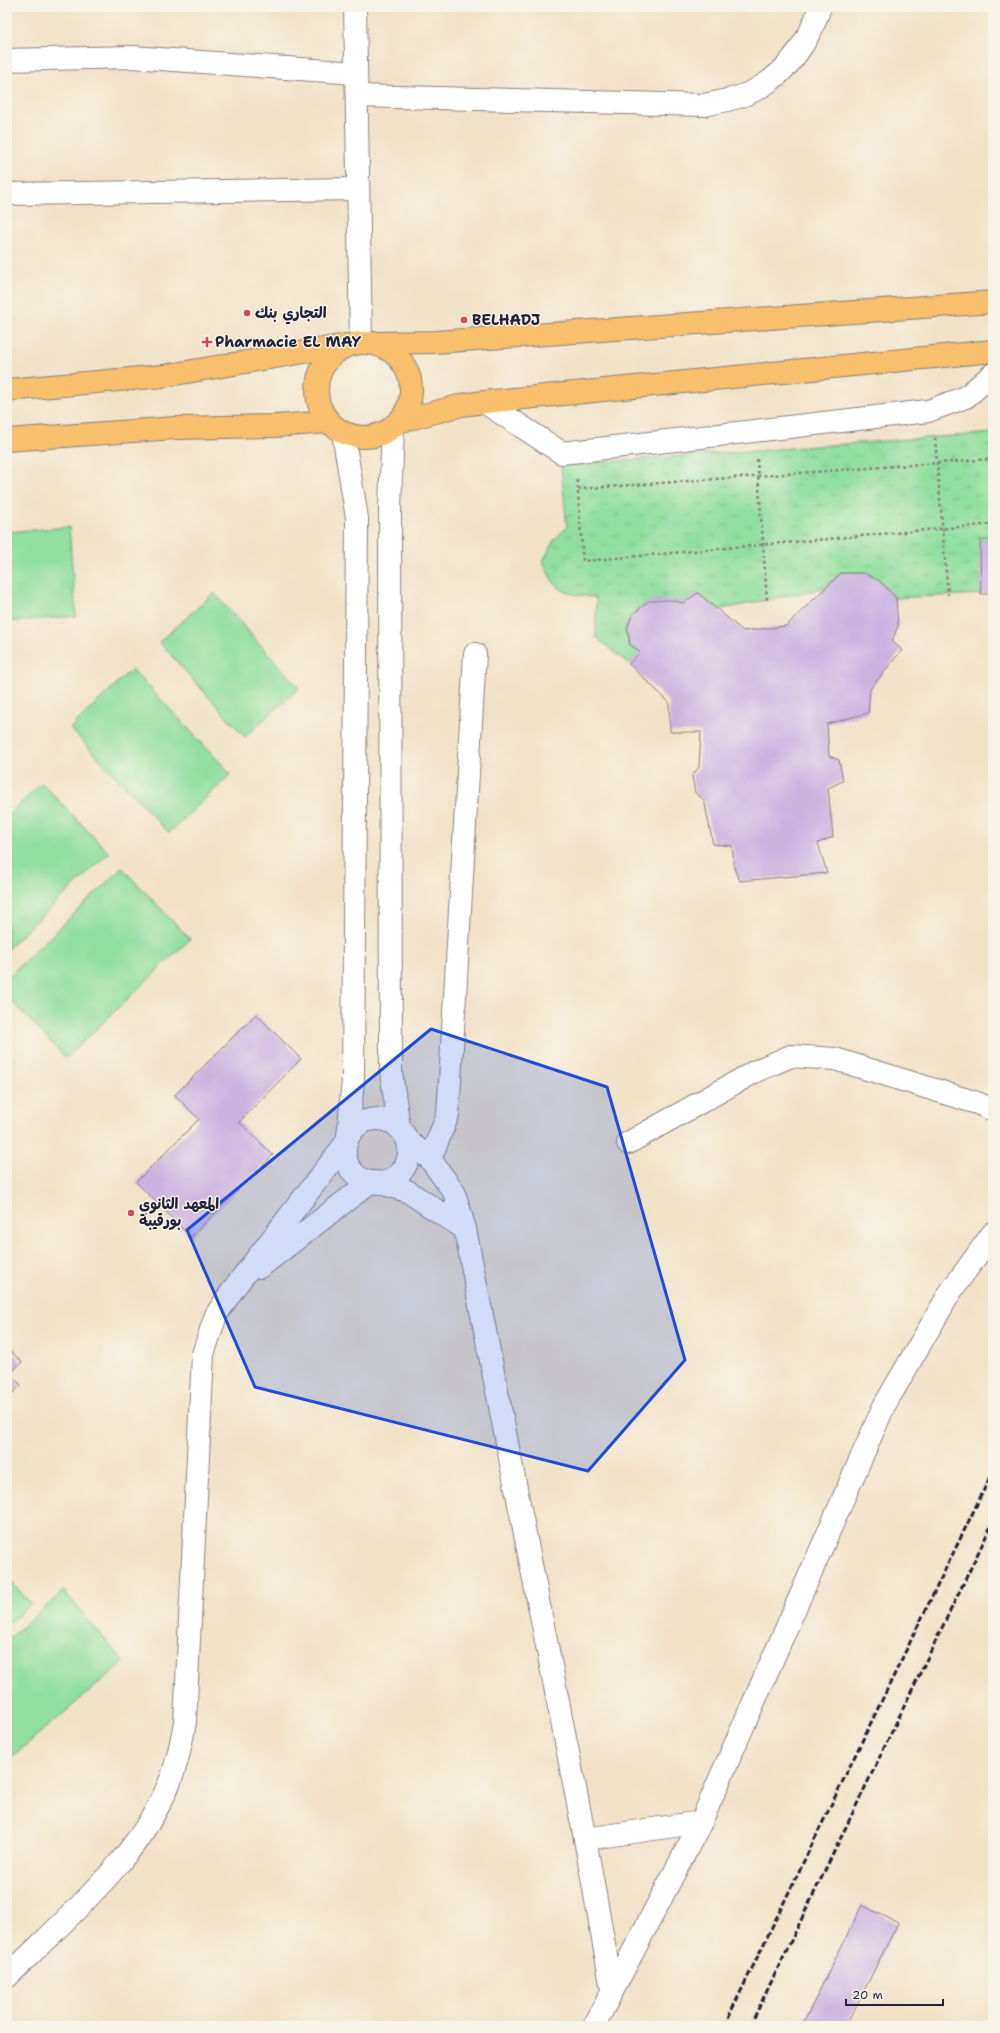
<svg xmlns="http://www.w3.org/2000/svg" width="1000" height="2033" font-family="'Shantell Sans','Playpen Sans Arabic',sans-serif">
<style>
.park{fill:url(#park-tufts);stroke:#59806c}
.pitch{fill:#90df9e;stroke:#59806c}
.building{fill:#cab2e0}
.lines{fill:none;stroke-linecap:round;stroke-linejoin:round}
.minor-casing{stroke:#8a8281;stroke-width:24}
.major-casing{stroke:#8a8281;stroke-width:24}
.path{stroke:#8a8281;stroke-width:2.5;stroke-dasharray:3 3;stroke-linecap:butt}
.minor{stroke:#fff;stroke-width:22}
.major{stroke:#f8bf6c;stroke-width:22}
.rail{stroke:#22223b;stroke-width:3;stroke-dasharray:6 3;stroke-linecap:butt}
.marked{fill:#1d4ed8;fill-opacity:0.2;stroke:#1d4ed8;stroke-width:3;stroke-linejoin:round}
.poi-dot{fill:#d1495b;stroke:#f7f3e8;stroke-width:1.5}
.labels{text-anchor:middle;stroke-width:3;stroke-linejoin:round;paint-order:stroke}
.poi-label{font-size:15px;font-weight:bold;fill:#22223b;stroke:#f7f3e8;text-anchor:start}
</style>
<defs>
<pattern id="park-tufts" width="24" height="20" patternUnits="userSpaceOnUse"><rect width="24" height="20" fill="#90df9e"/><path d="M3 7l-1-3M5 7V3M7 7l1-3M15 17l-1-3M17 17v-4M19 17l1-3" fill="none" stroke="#7cbf89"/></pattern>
</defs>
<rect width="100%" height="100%" fill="#f7f3e8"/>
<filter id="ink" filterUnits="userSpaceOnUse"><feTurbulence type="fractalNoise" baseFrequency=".025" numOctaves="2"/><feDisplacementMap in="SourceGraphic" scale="8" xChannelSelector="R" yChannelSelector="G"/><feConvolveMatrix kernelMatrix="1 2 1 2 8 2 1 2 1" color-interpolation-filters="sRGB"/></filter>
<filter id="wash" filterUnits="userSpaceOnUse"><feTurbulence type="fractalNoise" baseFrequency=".012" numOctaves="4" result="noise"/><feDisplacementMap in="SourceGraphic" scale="16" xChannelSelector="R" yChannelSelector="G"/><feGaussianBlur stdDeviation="0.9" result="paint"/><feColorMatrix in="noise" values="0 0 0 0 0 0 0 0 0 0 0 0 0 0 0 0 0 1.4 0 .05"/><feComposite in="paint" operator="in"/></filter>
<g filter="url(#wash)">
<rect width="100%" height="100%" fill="#f1e2c7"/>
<!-- park -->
<path class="park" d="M993 433V540H980L981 594 896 598 880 581 864 573H841L824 588 718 610 698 593 683 603C661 597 633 600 627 627 626 632 629 640 630 645L640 652 629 664 596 637V598C563 592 556 594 543 561L554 540 567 527 561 465Z"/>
<!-- pitch -->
<g class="pitch">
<polygon points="69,527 76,616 7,622 7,532"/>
<polygon points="214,593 299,688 245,737 159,642"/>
<polygon points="132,669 231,774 169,833 70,728"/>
<polygon points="42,783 109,853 7,949 7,816"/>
<polygon points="122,868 190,939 66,1058 7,996 7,978"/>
<polygon points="7,1577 31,1604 7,1625"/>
<polygon points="64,1591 124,1662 7,1761 7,1640"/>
</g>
<g id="blocks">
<!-- building -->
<g class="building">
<polygon points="980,540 993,540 993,594 981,594"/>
<polygon points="841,573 864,573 880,581 896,598 898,626 892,641 902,650 870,689 868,713 827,724 829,756 839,760 843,781 828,788 833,837 818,843 827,873 740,881 735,871 732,846 713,844 704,800 695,793 692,776 699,767 701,732 670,732 669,702 629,664 640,652 630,645 627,628 633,614 649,601 671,600 683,603 698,593 743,631 786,626"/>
<polygon points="256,1014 301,1059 239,1122 273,1155 191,1237 136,1182 199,1119 175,1095"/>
<polygon points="7,1348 22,1362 10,1374 21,1385 8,1398"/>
<polygon points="862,1905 898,1923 846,2026 802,2026"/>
</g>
</g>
</g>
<g filter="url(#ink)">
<use href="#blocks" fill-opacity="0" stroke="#8a8281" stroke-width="1"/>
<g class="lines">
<defs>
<g id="minor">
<polyline points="355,7 361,342"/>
<polyline points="7,60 132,57 356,73"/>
<path d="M357 96 704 105C723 101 742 98 759 88 789 71 810 39 820 7"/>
<polyline points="7,194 358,189"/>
<polyline points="484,402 562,453 928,411 966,397 993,374"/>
<polyline points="393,426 390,507 391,1072 399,1127"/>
<polyline points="343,433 357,518 353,1079 348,1137"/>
<circle cx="377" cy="1151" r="32"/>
<polyline points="408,1141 430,1159 454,1192 465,1229 585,1839 612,1989"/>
<polyline points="628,1143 756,1071 791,1056 835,1059 977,1103 993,1110"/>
<polyline points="430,1159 448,1115 475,654"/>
<polyline points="376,1182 407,1191 465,1229"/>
<polyline points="260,1267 370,1182"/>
<polyline points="585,1839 701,1822"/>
<path d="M7 1977C66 1918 148 1851 174 1770 179 1755 182 1738 185 1722L203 1354 216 1315 234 1288 346 1143"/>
<polyline points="594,2026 701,1822 884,1406 951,1291 993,1233"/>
</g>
<g id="major">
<circle cx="364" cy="390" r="47"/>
<polyline points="374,343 436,342 993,302"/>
<polyline points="7,390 163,376 346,345"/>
<polyline points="398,422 462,405 484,402 993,351"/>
<polyline points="7,440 175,428 275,426 328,422"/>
</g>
</defs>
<!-- minor casing -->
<use href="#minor" class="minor-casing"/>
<!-- major casing -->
<use href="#major" class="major-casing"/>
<!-- path -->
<g class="path">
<polyline points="935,438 948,595"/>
<polyline points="757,459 767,600"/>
<polyline points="577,480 583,561 993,524"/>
<polyline points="578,489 993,459"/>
</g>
<!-- minor -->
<use href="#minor" class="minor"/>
<!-- major -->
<use href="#major" class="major"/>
<!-- rail -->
<g class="rail">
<polyline points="724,2026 993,1471"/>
<polyline points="750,2026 993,1522"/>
</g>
</g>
</g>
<!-- marked area -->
<path class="marked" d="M431 1029 607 1087 685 1360 588 1471 255 1387 187 1230Z"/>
<!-- markers -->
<g class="poi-dot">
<circle cx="247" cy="313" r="4"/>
<circle cx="464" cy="320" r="4"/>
<path d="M205 336h4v4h4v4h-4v4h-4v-4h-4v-4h4z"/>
<circle cx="131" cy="1213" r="4"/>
</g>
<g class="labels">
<!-- poi labels -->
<g class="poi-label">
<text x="255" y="318">التجاري بنك</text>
<text x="472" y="325">BELHADJ</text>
<text x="215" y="347">Pharmacie EL MAY</text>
<text x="139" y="1209">المعهد الثانوي<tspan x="139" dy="17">بورقيبة</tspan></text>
</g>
</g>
<!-- margin -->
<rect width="1000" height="2033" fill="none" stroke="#f7f3e8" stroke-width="24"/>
<!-- scale -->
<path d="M846 1999v6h97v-6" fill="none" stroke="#22223b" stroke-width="2"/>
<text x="852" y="1999" font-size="12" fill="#22223b" stroke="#f7f3e8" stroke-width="3" paint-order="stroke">20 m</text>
</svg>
